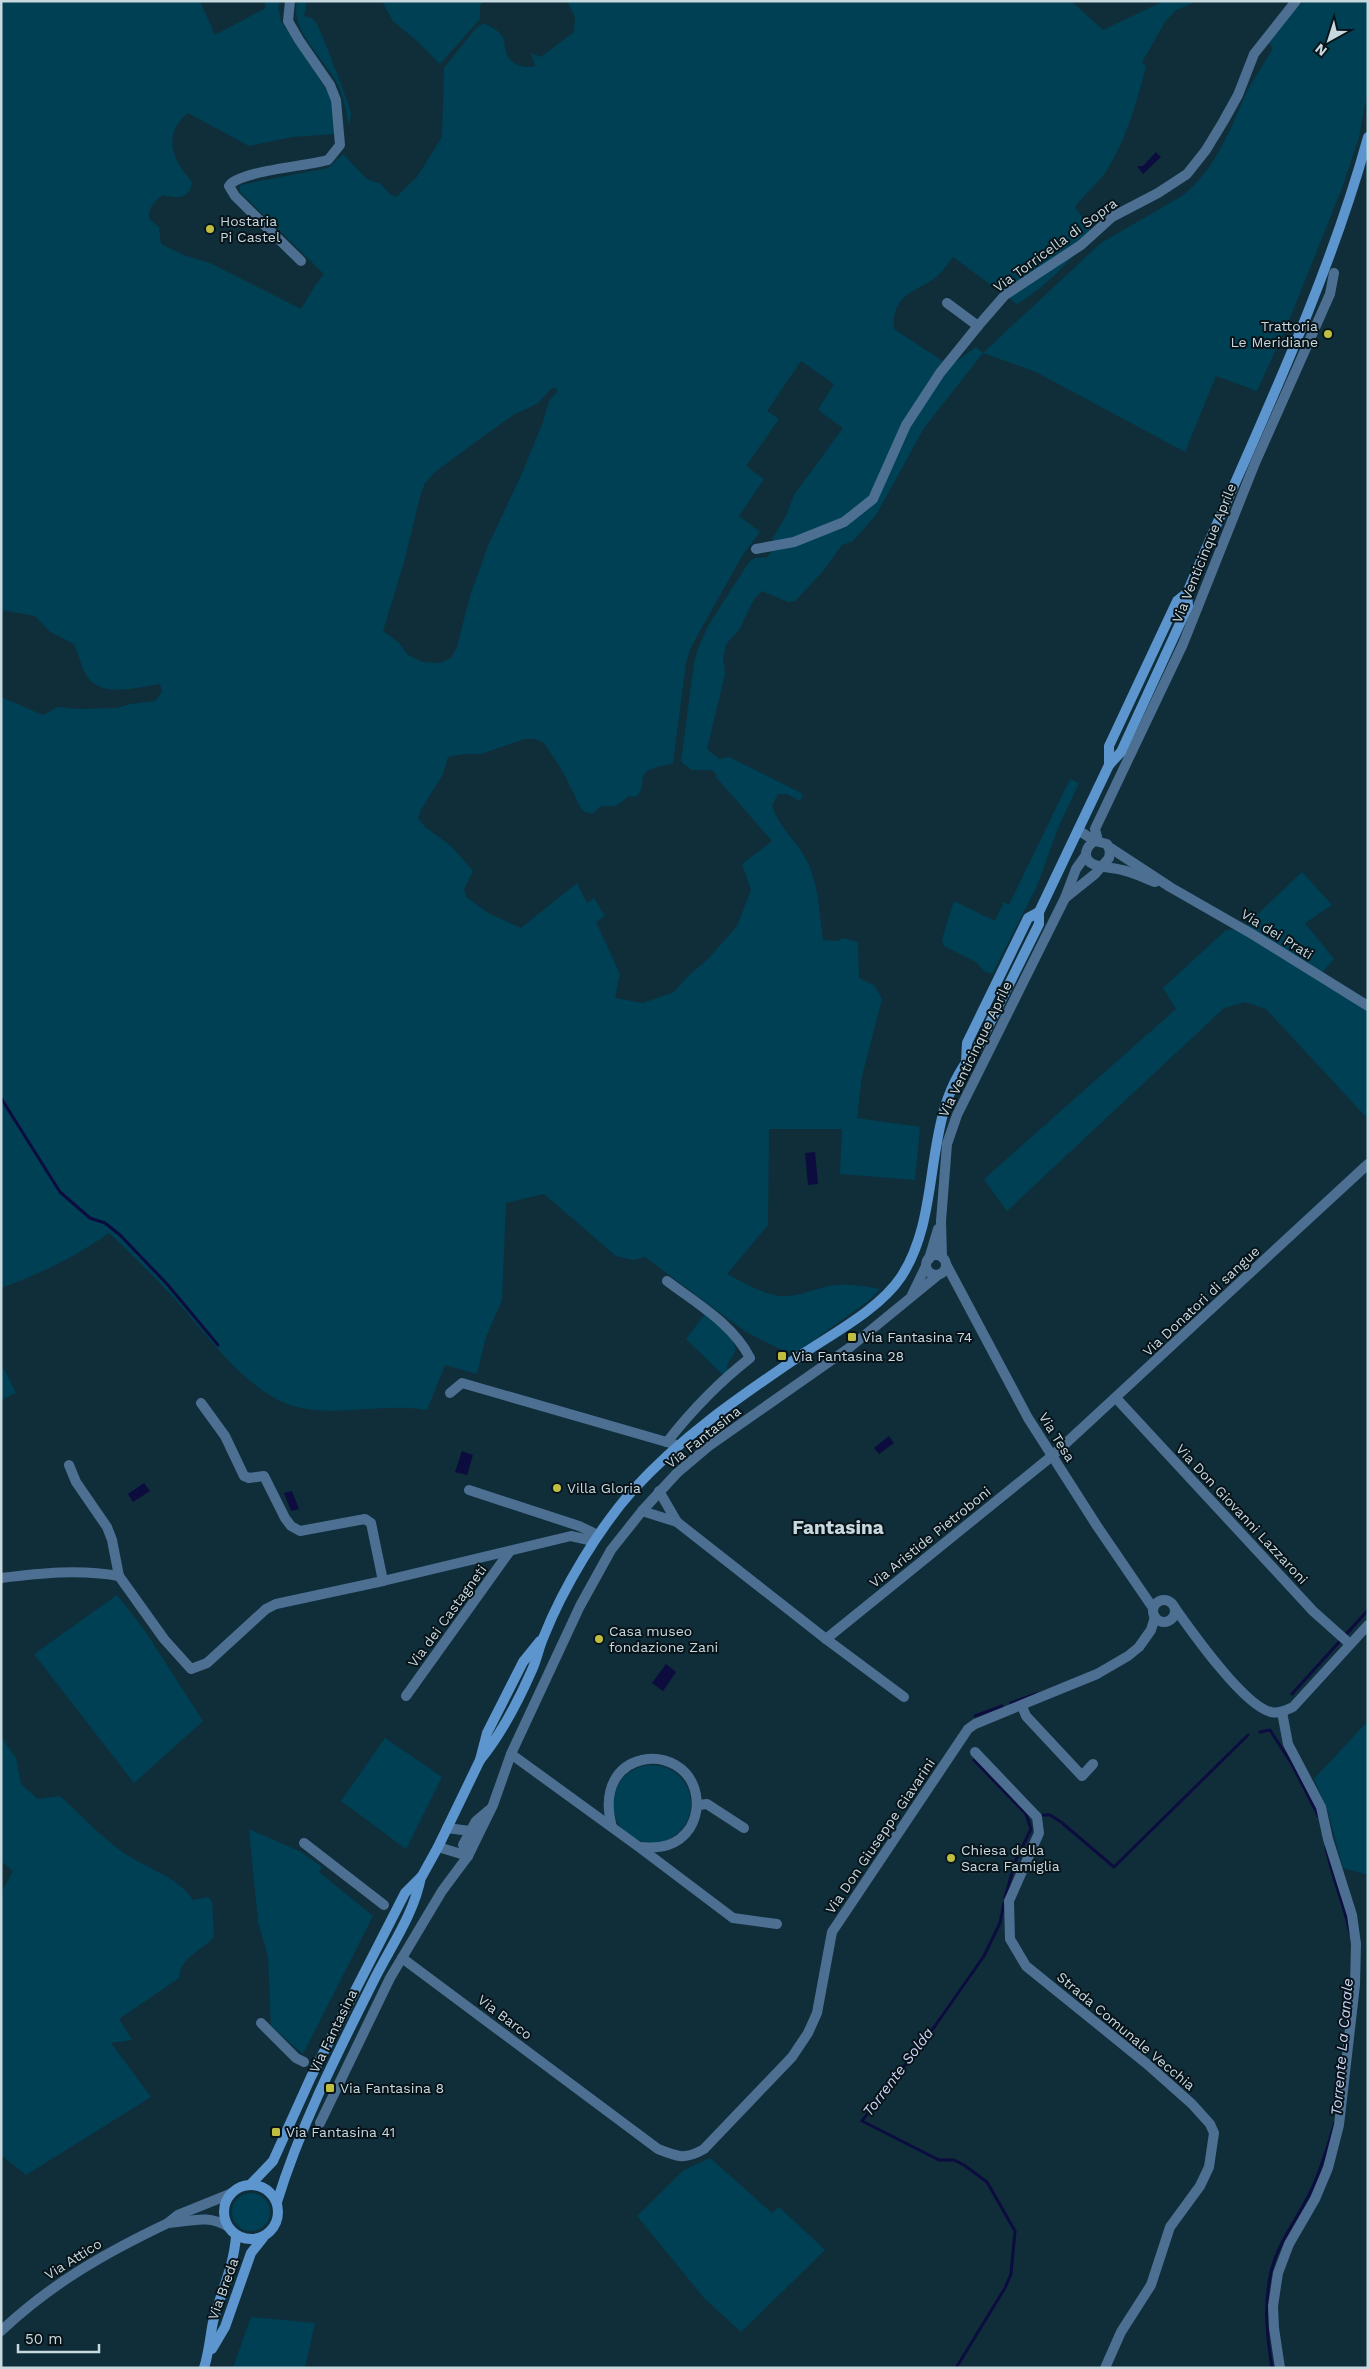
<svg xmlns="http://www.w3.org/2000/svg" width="1369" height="2369" font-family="'Work Sans',sans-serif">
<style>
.green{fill:#004054;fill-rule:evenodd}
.water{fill:#0c0c3f}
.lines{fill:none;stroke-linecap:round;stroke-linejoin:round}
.stream{stroke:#0c0c3f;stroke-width:3}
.street{stroke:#4c6f92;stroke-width:10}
.secondary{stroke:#5d95ce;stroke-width:10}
.poi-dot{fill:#c0be41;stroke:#08141a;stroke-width:2}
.labels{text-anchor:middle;stroke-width:4;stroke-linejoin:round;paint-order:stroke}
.poi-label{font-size:14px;fill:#c7d8df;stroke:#08141a;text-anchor:start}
.street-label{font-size:14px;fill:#c7d8df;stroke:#08141a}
.water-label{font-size:15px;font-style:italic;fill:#cad3f6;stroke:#08141a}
.district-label{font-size:19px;font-weight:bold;fill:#c7d8df;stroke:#08141a}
</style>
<rect width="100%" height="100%" fill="#0f2e3a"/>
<!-- green -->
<g class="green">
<path d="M1 1H200L215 35 266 8 264 1H280L278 7 281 21 330 95 335 134 292 137 249 146 188 113C161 135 173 160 192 182 190 199 177 199 163 195 153 202 149 207 149 219L159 227 161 244 186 256 210 263 301 309 315 286 324 274 240 192V185L328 168 343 154 367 179 381 184 389 193 396 197 417 177 442 137 444 68 475 29 484 23C491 27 498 30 503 37 505 42 504 47 506 52 510 65 524 69 535 66L531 53 541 57 574 32 575 17 567 1H1071L1103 30 1164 1H1197L1176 10 1165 22 1142 62 1146 66C1137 102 1127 137 1107 170 1099 183 1084 194 1075 207L1094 234C1071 259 1046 287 1017 304L953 257C947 264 942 273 935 278 913 293 891 296 894 329L950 366 976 347 983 353 1101 243 1182 196C1212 173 1227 137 1242 103 1250 84 1263 66 1273 48L1268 42 1290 14 1304 1H1368V88L1359 137 1342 188 1288 323 1257 391 1216 376 1185 452 1036 372 983 353 924 428 876 515 853 541 842 545 824 570 795 601 788 602 762 591 754 599 739 630 726 644 723 658 725 674 707 749 719 759 729 757 803 794 800 801 787 794H778L772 805C777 824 793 838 803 854 819 880 819 911 823 940L838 941 843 938 858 942 859 978 874 985 882 999 862 1076 857 1118 920 1127 915 1180 840 1174 842 1129H769L768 1225 727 1274C743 1282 762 1294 781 1296 798 1297 813 1289 830 1286 846 1283 864 1286 880 1289L868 1301 800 1350 788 1353 746 1332 645 1257 633 1260 616 1256 544 1194 506 1203 502 1300 486 1337 477 1374 445 1365 427 1410C384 1403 341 1416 301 1408 249 1397 208 1335 174 1298 153 1275 131 1254 109 1233 73 1258 42 1273 1 1288V697L43 715 58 707 78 709 117 708 130 704 155 701 162 692 160 684C137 687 99 700 85 673 81 664 78 653 74 644L49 631 35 616 1 610ZM801 361 834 384 818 410 843 428 794 495 786 516 773 538V550L767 557 755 558 749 562 708 626 698 649 694 663 681 762 692 770H712L717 775 716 777 772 841 742 864 751 890 737 926 709 958 686 978 674 992 643 1003 615 998 620 974 596 922 605 916 594 898 587 903 577 883 521 928 490 914 466 897 464 889 473 871 451 846 425 827 418 818 421 810 443 774 448 757 464 754H481L525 739H536L544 743 562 770 581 808 585 812 592 814 601 806C619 807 616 806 629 796L636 797C646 788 639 778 646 772 651 767 665 766 673 763L686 663 691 647 742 556 760 532 739 516 764 479 746 466 779 419 767 411ZM552 388H556L557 392 549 401 543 422 523 471 488 546 470 596 457 647 451 658 440 663 423 662 408 655 399 643 383 631 404 562 420 497 425 483 435 472 489 432 515 414 537 404Z"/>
<path d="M297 1H307L304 16C308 17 312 18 315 21 319 25 350 106 351 113 351 117 349 121 349 125 346 113 344 98 339 87 328 62 289 31 297 1Z"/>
<polygon points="382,1 485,1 480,5 480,19 440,64 416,40 393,21"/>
<polygon points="1070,779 1079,783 1058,828 1037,886 992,974 984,971 976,962 944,946 942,939 954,901 995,921 1004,902 1009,905"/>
<polygon points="1302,872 1332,905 1305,923 1334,959 1319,976 1368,1007 1368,1119 1266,1009 1245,1002 1224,1008 1007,1211 984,1179 1176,1009 1163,988 1226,930 1242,929"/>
<path d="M705 1314C713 1321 738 1339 735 1351 734 1355 729 1361 727 1365L728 1370 723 1375 686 1339Z"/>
<polygon points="4,1369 16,1393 1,1400 1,1370"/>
<polygon points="117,1595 145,1631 203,1721 134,1783 34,1654"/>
<polygon points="1368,1721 1368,1875 1343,1868 1328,1812 1314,1779"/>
<path d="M1 1737 16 1758 21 1784 38 1799 60 1796C81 1815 101 1837 124 1853 147 1869 176 1875 193 1900L208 1897 212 1901 214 1937C202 1951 180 1957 179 1978L119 2019 132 2040 111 2043 151 2097 26 2175 1 2155V1893L13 1871 1 1861Z"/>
<polygon points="385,1738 442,1777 406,1849 341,1801"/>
<circle cx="652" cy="1804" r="39"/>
<polygon points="249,1829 301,1852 322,1867 319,1872 373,1916 303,2054 271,2026 268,1957 258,1922"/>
<polygon points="710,2158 772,2213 779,2207 825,2250 741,2332 704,2298 637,2216 684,2170"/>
<circle cx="251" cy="2212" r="19"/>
<polygon points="251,2317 315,2323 305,2368 233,2368"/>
</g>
<!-- water -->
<g class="water">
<polygon points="1156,152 1161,157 1143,174 1137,166 1143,166"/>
<polygon points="815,1152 818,1184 808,1185 805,1153"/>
<polygon points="889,1436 894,1443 879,1454 874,1448"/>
<polygon points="462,1451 473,1455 467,1475 455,1472"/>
<polygon points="144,1483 150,1491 133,1502 128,1494"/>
<polygon points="292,1491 299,1509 291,1511 284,1493"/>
<polygon points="666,1664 676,1672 663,1691 652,1683"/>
</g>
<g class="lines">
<!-- stream -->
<g class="stream">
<polyline points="1,1098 60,1192 90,1218 105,1223 120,1235 167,1284 218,1345"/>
<polyline points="1292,1694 1368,1610"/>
<polyline points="1011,1703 1036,1694"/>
<polyline points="975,1716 1002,1706"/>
<polyline points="1260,1732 1270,1730 1292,1764 1319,1817"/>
<polyline points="974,1760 1026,1814 1031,1829 1015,1862 1005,1898"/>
<polyline points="1043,1815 1050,1815 1061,1822 1114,1867 1248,1735"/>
<path d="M1326 1847C1332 1877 1344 1904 1350 1933"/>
<polyline points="1348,2005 1350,1979"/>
<polyline points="956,2368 1005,2288 1011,2274 1015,2231 987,2182 964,2165 954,2160 939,2160 862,2121 935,2026 984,1956 1000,1923 1004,1903"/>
<path d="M1272 2368C1267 2337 1264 2308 1270 2277 1275 2247 1296 2221 1309 2195 1321 2172 1327 2147 1335 2123"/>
</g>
<!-- street -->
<g class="street">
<path d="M290 1 288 21 299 40 330 85 336 100 340 145 328 160C308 166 238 171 229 186L235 196 301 261"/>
<polyline points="947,303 978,326"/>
<polyline points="756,549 794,542 844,522 873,499 906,425 940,373 978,326 1005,295 1081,245 1112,217 1158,193 1187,174 1206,150 1223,122 1238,95 1254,54 1296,1"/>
<polyline points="1078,830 1095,841"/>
<polyline points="1098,841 1095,829 1183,644 1255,463 1330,294 1334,273"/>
<polyline points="1109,847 1170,887 1252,934 1368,1006"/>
<path d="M1065 898 1095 874 1109 858 1110 851 1107 844 1095 841C1086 846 1082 857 1091 863 1098 868 1113 867 1122 870 1133 872 1144 878 1155 882"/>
<circle cx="936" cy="1265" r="10"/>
<polyline points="942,1257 941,1221 947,1144 957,1115 1065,898 1076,869 1086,855"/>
<polyline points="929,1259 938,1229"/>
<polyline points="946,1264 1028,1418 1097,1526 1153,1608"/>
<path d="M667 1281C696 1303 733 1324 750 1358 718 1383 692 1410 667 1442"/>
<polyline points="912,1295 926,1266"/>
<polyline points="450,1393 462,1383 677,1445"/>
<polyline points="1116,1398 1313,1611 1350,1644"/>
<polyline points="201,1403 225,1436 244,1476 249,1478 264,1476 285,1518 291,1526 300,1531 365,1519 371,1523 383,1581"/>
<polyline points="69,1465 76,1482 107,1527 112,1540 119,1576 164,1639 191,1669 207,1663 266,1609 276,1604 383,1581 571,1536 593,1541"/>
<polyline points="469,1490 579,1526 598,1535"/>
<polyline points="659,1491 677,1522"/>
<polyline points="642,1511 677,1522 826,1639 904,1697"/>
<path d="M1 1578C41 1573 79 1569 119 1576"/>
<circle cx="1164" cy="1611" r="11"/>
<path d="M1175 1608C1192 1632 1244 1706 1271 1712 1279 1714 1286 1710 1293 1707L1368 1625"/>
<polyline points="826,1639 1052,1456 1368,1164"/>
<polyline points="406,1696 510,1551"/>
<polyline points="1022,1706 1026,1716 1082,1776 1093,1764"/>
<polyline points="975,1752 1037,1817 1039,1833 1009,1901 1010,1939 1026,1966 1147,2064 1192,2104 1210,2124 1214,2133 1209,2167 1200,2186 1170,2227 1151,2285 1121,2332 1105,2368"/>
<polyline points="511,1754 639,1847 733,1918 777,1924"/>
<polyline points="698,1805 707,1804 744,1828"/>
<path d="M612 1827C590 1747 686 1739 696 1795 698 1807 696 1818 690 1828 678 1846 660 1849 640 1847"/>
<polyline points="447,1828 470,1831"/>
<polyline points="304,1843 384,1905"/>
<polyline points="438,1847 468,1856"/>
<polyline points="468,1856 463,1845 476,1821 489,1810"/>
<path d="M402 1958 658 2149C678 2157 685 2160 704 2149L792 2057 808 2033 817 2013 832 1932 968 1729 975 1724 1097 1674 1128 1656 1139 1647 1151 1630 1155 1617"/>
<polyline points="261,2023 296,2058 304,2062"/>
<polyline points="320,2123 390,1978 442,1891 468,1856 493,1805 511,1754 580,1606 611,1550 642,1511 677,1473 709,1446 849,1348 937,1276"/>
<path d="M168 2223C190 2222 207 2214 227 2226"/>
<path d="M1 2331C52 2283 105 2253 168 2223L178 2215 230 2194"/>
<polyline points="1280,2368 1274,2328 1273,2306 1278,2273 1289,2244 1315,2199 1328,2168 1339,2125 1355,1985 1356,1944 1352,1915 1328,1839 1321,1807 1288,1744 1282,1712"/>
</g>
<!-- secondary -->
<g class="secondary">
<polyline points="1109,765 1109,746 1177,601 1187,593"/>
<polyline points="966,1061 967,1043 1028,918 1039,912"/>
<path d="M480 1760C502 1733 518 1702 532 1670 537 1659 539 1647 544 1636 563 1588 599 1528 633 1490 682 1436 738 1398 798 1357 830 1335 879 1310 901 1277 946 1208 918 1113 977 1049L1039 924V912L1109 765 1121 752 1188 606 1187 593C1250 445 1325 293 1368 137"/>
<polyline points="251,2184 273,2161 311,2077 405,1893 422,1876 438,1847 480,1760 487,1733 523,1662 540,1641"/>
<circle cx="251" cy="2212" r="27"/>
<path d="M277 2202C301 2124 338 2052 374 1980 391 1946 414 1914 421 1877"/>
<polyline points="212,2349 225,2327 251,2253 263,2238"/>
<path d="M204 2368C209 2352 210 2337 213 2322 221 2292 234 2266 236 2236"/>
</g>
</g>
<!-- markers -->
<g class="poi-dot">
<circle cx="210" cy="229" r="5"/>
<circle cx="1328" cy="334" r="5"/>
<rect x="847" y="1332" width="10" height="10" rx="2.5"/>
<rect x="777" y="1351" width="10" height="10" rx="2.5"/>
<circle cx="557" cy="1488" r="5"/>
<circle cx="599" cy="1639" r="5"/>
<circle cx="951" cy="1858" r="5"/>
<rect x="325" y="2083" width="10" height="10" rx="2.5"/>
<rect x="271" y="2127" width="10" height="10" rx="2.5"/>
</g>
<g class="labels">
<!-- poi labels -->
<g class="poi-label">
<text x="220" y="226">Hostaria<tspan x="220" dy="16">Pi Castel</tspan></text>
<text x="1318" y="331" text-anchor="end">Trattoria<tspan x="1318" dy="16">Le Meridiane</tspan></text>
<text x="862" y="1342">Via Fantasina 74</text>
<text x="792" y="1361">Via Fantasina 28</text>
<text x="567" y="1493">Villa Gloria</text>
<text x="609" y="1636">Casa museo<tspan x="609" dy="16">fondazione Zani</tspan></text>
<text x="961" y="1855">Chiesa della<tspan x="961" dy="16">Sacra Famiglia</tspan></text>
<text x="340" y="2093">Via Fantasina 8</text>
<text x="286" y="2137">Via Fantasina 41</text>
</g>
<!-- street labels -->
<g class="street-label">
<text transform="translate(1055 245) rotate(-36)" y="5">Via Torricella di Sopra</text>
<text transform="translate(1204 553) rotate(-68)" y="5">Via Venticinque Aprile</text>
<text transform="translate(1277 934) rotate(32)" y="5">Via dei Prati</text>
<text transform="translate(975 1049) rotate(-64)" y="5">Via Venticinque Aprile</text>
<text transform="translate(1201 1301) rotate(-43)" y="5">Via Donatori di sangue</text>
<text transform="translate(703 1437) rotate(-38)" y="5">Via Fantasina</text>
<text transform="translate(1057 1437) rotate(58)" y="5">Via Tesa</text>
<text transform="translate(1242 1514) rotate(47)" y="5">Via Don Giovanni Lazzaroni</text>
<text transform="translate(930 1537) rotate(-39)" y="5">Via Aristide Pietroboni</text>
<text transform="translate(447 1616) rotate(-54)" y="5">Via dei Castagneti</text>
<text transform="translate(880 1836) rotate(-56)" y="5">Via Don Giuseppe Giavarini</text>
<text transform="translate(505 2017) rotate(37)" y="5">Via Barco</text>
<text transform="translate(333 2031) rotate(-64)" y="5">Via Fantasina</text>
<text transform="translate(1126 2031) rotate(40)" y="5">Strada Comunale Vecchia</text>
<text transform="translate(73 2259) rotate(-32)" y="5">Via Attico</text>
<text transform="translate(223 2289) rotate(-70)" y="5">Via Breda</text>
</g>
<!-- water labels -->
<g class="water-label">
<text transform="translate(1342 2047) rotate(-85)" y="5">Torrente La Canale</text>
<text transform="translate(898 2072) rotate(-53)" y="5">Torrente Solda</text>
</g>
<!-- district labels -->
<g class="district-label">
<text x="838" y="1534">Fantasina</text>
</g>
</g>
<!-- border -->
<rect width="1369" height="2369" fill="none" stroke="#c7d8df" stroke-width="5"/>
<!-- north arrow -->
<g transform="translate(1329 40) rotate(219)" stroke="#08141a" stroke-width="4" paint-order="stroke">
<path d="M0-4L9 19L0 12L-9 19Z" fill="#c7d8df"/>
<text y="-8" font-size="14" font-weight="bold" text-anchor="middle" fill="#c7d8df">N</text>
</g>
<!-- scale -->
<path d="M18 2344v8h81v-8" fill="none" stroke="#c7d8df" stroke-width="2.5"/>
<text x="25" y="2344" font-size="15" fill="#c7d8df" stroke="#08141a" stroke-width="4" paint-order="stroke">50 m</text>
</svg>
